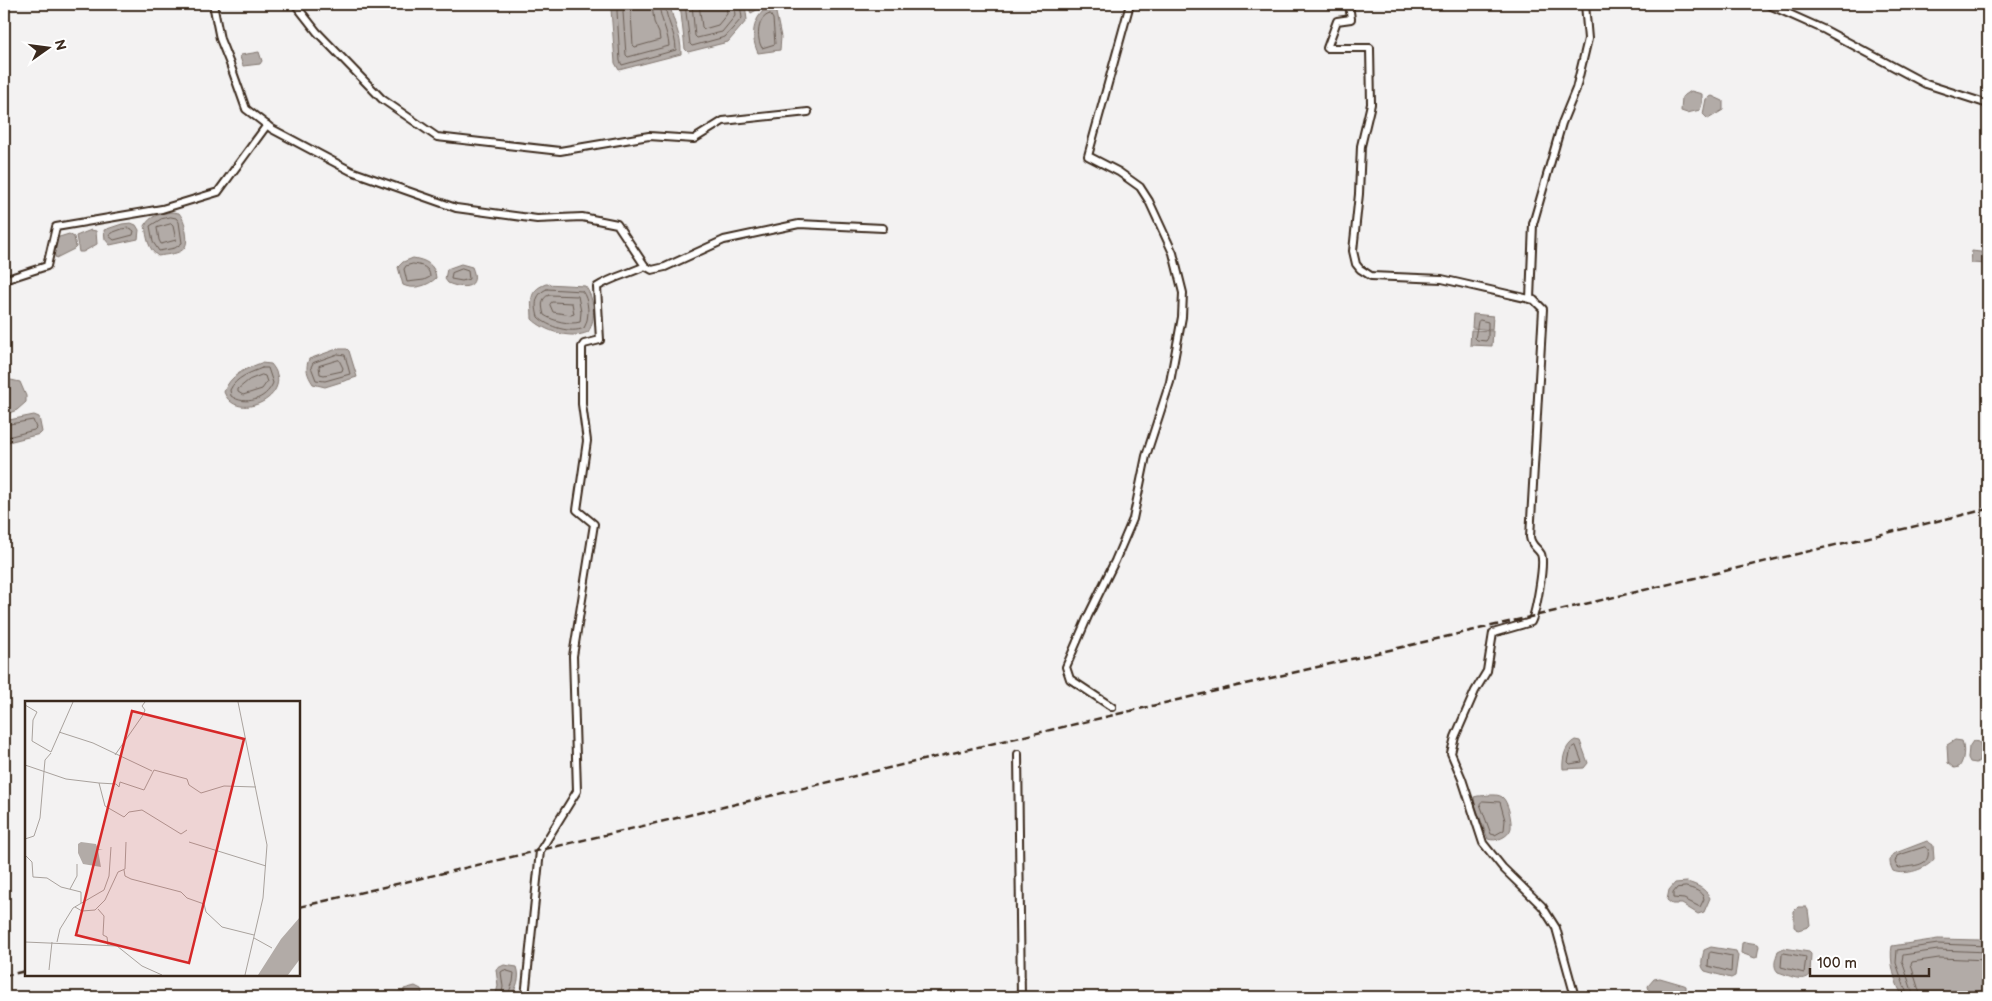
<svg xmlns="http://www.w3.org/2000/svg" width="1992" height="1001" font-family="'Balsamiq Sans',sans-serif">
<style>
.water{fill:#b2aba7;stroke:#827770}
.lines{fill:none;stroke-linecap:round;stroke-linejoin:round}
.shore{stroke:#6b5e55;stroke-width:1}
.street-casing{stroke:#3b2a1e;stroke-width:10}
.street{stroke:#fff;stroke-width:6}
.rail{stroke:#3b2a1e;stroke-width:2.5;stroke-dasharray:8 4;stroke-linecap:butt}
.inset-road{fill:none;stroke:#a9a29d;stroke-width:1}
.view{fill:#d62828;fill-opacity:0.15;stroke:#d62828;stroke-width:2.5}
.inset-edge{fill:none;stroke:#3b2a1e;stroke-width:2.5}
</style>
<rect width="100%" height="100%" fill="#f3f2f2"/>
<filter id="ink" filterUnits="userSpaceOnUse"><feTurbulence type="fractalNoise" baseFrequency=".02" numOctaves="2"/><feDisplacementMap in="SourceGraphic" scale="10" xChannelSelector="R" yChannelSelector="G"/><feConvolveMatrix kernelMatrix="1 2 1 2 8 2 1 2 1" color-interpolation-filters="sRGB"/></filter>
<g filter="url(#ink)">
<!-- water -->
<g class="water">
<path d="M617 4H670C672 21 682 35 681 54L619 70 615 63 611 9Z"/>
<polygon points="680,4 745,4 747,20 728,42 688,52 685,49"/>
<polygon points="747,4 768,4 751,13"/>
<path d="M775 8 781 37 780 50 758 53C751 38 752 23 763 11Z"/>
<polygon points="259,52 262,61 260,64 243,66 240,57 241,55"/>
<polygon points="1691,91 1702,94 1702,104 1700,110 1687,113 1681,111 1682,97"/>
<polygon points="1712,96 1723,101 1723,110 1708,119 1703,114 1706,99"/>
<path d="M171 212 179 213C184 220 185 224 186 232 190 254 177 253 158 256 148 249 147 238 145 226 150 215 161 214 171 212Z"/>
<polygon points="131,223 136,225 139,230 138,239 110,245 105,239 104,230 122,224"/>
<polygon points="91,230 96,231 97,244 83,252 79,252 76,236"/>
<polygon points="69,234 74,237 76,247 74,249 56,258 54,253 56,238"/>
<polygon points="1972,251 1988,253 1988,264 1971,263"/>
<path d="M413 258C425 260 435 264 436 278 428 286 413 290 403 285L398 267 403 262Z"/>
<path d="M461 264 472 267C481 288 464 290 448 283L445 279 447 269Z"/>
<path d="M546 284 585 286C594 297 597 319 588 332 571 340 544 331 532 319 532 302 527 291 546 284Z"/>
<polygon points="1473,314 1493,316 1492,330 1472,328"/>
<polygon points="1471,330 1493,331 1492,346 1470,345"/>
<path d="M337 349H347L349 351 357 377 325 387 313 384C307 375 305 368 309 359Z"/>
<path d="M261 363 271 364C298 395 236 425 224 392 230 375 245 369 261 363Z"/>
<polygon points="11,380 20,382 26,396 26,402 17,410 4,415 4,381"/>
<polygon points="34,415 39,417 42,432 40,434 4,443 4,421"/>
<path d="M1575 740 1580 741 1588 763 1584 768 1563 769C1562 759 1565 745 1575 740Z"/>
<path d="M1955 740 1962 741C1965 749 1964 761 1959 767L1954 768 1948 763 1947 745Z"/>
<polygon points="1973,741 1979,742 1982,748 1979,761 1976,763 1970,762 1968,758 1969,747"/>
<path d="M1478 796C1484 796 1497 793 1502 797 1508 801 1512 821 1511 828 1509 837 1496 842 1488 839L1475 805 1474 797Z"/>
<path d="M1927 841 1933 845 1934 859C1927 869 1905 876 1893 871 1890 865 1888 860 1893 854Z"/>
<path d="M1687 882C1697 885 1705 888 1710 898L1704 912 1698 914 1682 904H1672L1667 900 1669 890 1675 883Z"/>
<polygon points="1798,907 1806,907 1808,910 1810,925 1808,927 1798,930 1794,927 1794,911"/>
<path d="M1938 939 1980 940 1988 942V992L1956 997H1904C1895 987 1889 959 1892 946Z"/>
<polygon points="1745,942 1758,944 1759,946 1757,957 1755,958 1741,953 1742,943"/>
<path d="M1711 947 1736 951 1738 956 1735 976 1731 978 1705 971C1699 965 1703 957 1704 950Z"/>
<path d="M1784 948 1809 952 1811 954 1810 975C1803 983 1788 975 1778 972 1772 966 1776 958 1778 951Z"/>
<path d="M504 965 517 967C521 978 516 988 511 997H495L498 986 496 969Z"/>
<polygon points="1660,978 1684,985 1686,986 1686,993 1683,997 1653,997 1650,995 1648,986 1654,979"/>
<polygon points="415,986 421,989 423,997 403,997 404,989"/>
</g>
<g class="lines">
<!-- shore -->
<g class="shore">
<path d="M618 4 617 11 620 61 622 65 676 50C676 33 666 21 665 4"/>
<path d="M625 4 623 12 626 55 628 57 669 46C668 31 660 19 659 4"/>
<polyline points="632,4 631,14 633,45 635,47 660,40 659,33 654,22 652,4"/>
<polyline points="685,4 690,44 692,46 725,37 742,18 740,4"/>
<polyline points="692,4 695,36 697,38 722,32 735,16 734,4"/>
<polyline points="699,4 702,27 704,29 718,25 727,14 726,4"/>
<path d="M770 14 773 19 775 44 762 48C756 38 757 17 770 14Z"/>
<polygon points="171,217 176,218 179,222 182,243 175,248 159,251 153,242 150,226 161,219"/>
<polygon points="171,224 173,226 176,240 161,244 159,240 157,228"/>
<polygon points="130,228 134,231 133,235 114,240 109,236 111,233 122,229"/>
<path d="M413 264C421 265 430 267 430 277L424 280 407 282 404 269 406 266Z"/>
<polygon points="462,269 468,271 469,279 462,281 451,279 452,273"/>
<path d="M547 289 582 291C589 299 590 318 584 328 571 334 548 327 538 317 535 306 534 294 547 289Z"/>
<path d="M549 295 578 296 581 312 580 322C570 325 553 321 544 315 542 307 540 298 549 295Z"/>
<polygon points="552,302 572,303 574,314 571,315 553,312 550,305"/>
<polygon points="1480,320 1488,322 1488,338 1486,341 1477,340 1475,338 1478,322"/>
<polygon points="338,354 345,355 350,374 325,381 316,380 311,367 313,363"/>
<polygon points="339,360 343,368 342,371 324,375 320,374 319,366"/>
<path d="M262 368H268L273 383C266 400 245 406 231 396L230 390C236 377 250 373 262 368Z"/>
<polygon points="262,375 265,376 267,382 262,389 243,395 238,392 238,389 249,380"/>
<polyline points="4,425 33,420 36,428 34,430 4,438"/>
<polygon points="1576,746 1582,762 1570,764 1568,762 1571,749"/>
<polygon points="1483,801 1500,802 1505,820 1504,830 1495,835 1491,834 1480,804"/>
<path d="M1925 847 1928 849C1931 867 1914 865 1900 868L1897 867 1895 862 1897 856Z"/>
<path d="M1686 887C1694 889 1702 891 1704 899L1700 907 1684 899 1673 898V893L1677 888Z"/>
<polygon points="1711,952 1732,956 1731,972 1708,966 1709,954"/>
<polygon points="1784,953 1806,957 1804,973 1781,967 1782,955"/>
<polyline points="501,997 503,987 501,972 504,970 514,973 513,982 507,997"/>
<polyline points="1908,997 1896,963 1897,950 1938,944 1988,946"/>
<polyline points="1914,997 1902,961 1903,955 1938,950 1988,952"/>
<polyline points="1921,997 1911,965 1912,962 1939,958 1988,960"/>
</g>
<defs>
<g id="street">
<polyline points="213,4 220,39 230,64 246,109 272,129 351,171 456,208 537,219 582,217 617,224 645,266 652,270 665,267 724,240 799,224 883,228"/>
<polyline points="295,4 317,32 382,99 437,137 560,151 649,136 694,139 723,121 808,112"/>
<path d="M1349 4 1351 19 1337 21 1327 48H1370L1371 104 1361 146 1359 194 1353 251 1356 264 1360 269 1371 276 1442 279 1534 300 1543 309 1530 537C1531 546 1537 547 1541 554 1545 563 1536 613 1531 622L1493 633 1487 671 1475 691 1455 737 1451 753 1462 779 1483 843 1503 868 1542 906 1556 928 1575 997"/>
<polyline points="1767,4 1825,30 1926,84 1988,104"/>
<polyline points="4,280 47,266 56,227 162,209 218,192 267,125"/>
<polyline points="1530,299 1533,224 1562,123 1576,89 1588,39 1585,4"/>
<polyline points="1112,707 1070,679 1066,667 1088,616 1115,561 1133,519 1146,456 1170,382 1182,317 1183,293 1173,253 1149,201 1140,187 1119,172 1088,156 1130,4"/>
<polyline points="1018,754 1021,997"/>
<path d="M525 997 540 851 577 791 573 656 594 524 577 510 587 441 582 404V347L584 344 600 340 597 287C612 277 629 274 645 266"/>
</g>
</defs>
<!-- street casing -->
<use href="#street" class="street-casing"/>
<!-- street -->
<use href="#street" class="street"/>
<!-- rail -->
<g class="rail">
<polyline points="299,907 1988,509"/>
<polyline points="4,976 26,971"/>
</g>
</g>
</g>
<!-- overview -->
<g transform="translate(25 701)">
<rect width="275" height="275" fill="#f3f2f2"/>
<path d="M56 141 71 143 73 148H78L73 149 76 166 58 163 53 152V143ZM275 216V258L263 274H233L256 238Z" fill="#b2aba7"/>
<path class="inset-road" d="M213 1 242 144 238 197 220 274M0 4 12 11 8 19 7 40 26 51 48 1M34 31 68 42 127 70M90 54 118 14 120 9 117 5 120 1M0 64 41 78 74 82 80 105 99 116 104 111 117 109 156 133 162 129M74 82 91 83 94 86 95 81 119 89 129 69 162 78 164 84 176 92 199 85 231 86M0 138 9 135 15 117 20 59 26 52M164 141 241 165M0 154 7 161 8 176 22 177 36 186 56 191V202M99 169 100 175 106 178 156 191 162 197 179 203 181 211 197 226 229 234M45 188 52 175V163M50 206 57 210 70 209 80 199 93 171 100 168 101 141M73 208 79 215 78 234 82 236 83 244M229 237 247 247M0 241 92 245 117 265 137 274M32 241 35 228 48 207 79 189 84 175 86 146M24 269 27 241"/>
<path class="view" d="M107 10 219 38 164 262 51 234Z"/>
<rect width="275" height="275" class="inset-edge"/>
</g>
<!-- margin -->
<rect width="1992" height="1001" fill="none" stroke="#fff" stroke-width="20"/>
<rect x="10" y="10" width="1972" height="981" fill="none" stroke="#3b2a1e" stroke-width="2" filter="url(#ink)"/>
<!-- north arrow -->
<g transform="translate(48 48) rotate(76)" stroke="#ffffff" stroke-width="4" paint-order="stroke">
<path d="M0-4L9 19L0 12L-9 19Z" fill="#3b2a1e"/>
<text y="-8" font-size="14" font-weight="bold" text-anchor="middle" fill="#3b2a1e">N</text>
</g>
<!-- scale -->
<path d="M1810 968v8h119v-8" fill="none" stroke="#3b2a1e" stroke-width="2.5"/>
<text x="1817" y="968" font-size="15" fill="#3b2a1e" stroke="#ffffff" stroke-width="4" paint-order="stroke">100 m</text>
</svg>
